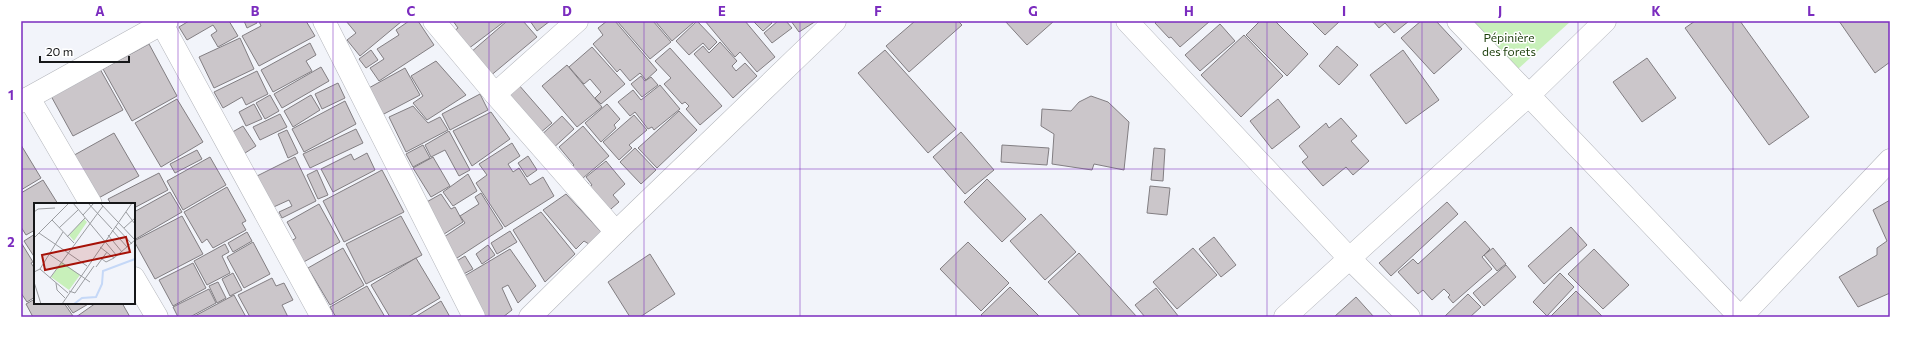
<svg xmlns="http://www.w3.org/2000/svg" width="1911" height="338" font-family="Commissioner,sans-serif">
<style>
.green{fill:#c8f0ba}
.building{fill:#cbc6ca;stroke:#827e82}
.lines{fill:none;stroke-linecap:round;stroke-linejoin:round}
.minor-casing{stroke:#b4b6bc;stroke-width:23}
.minor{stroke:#fff;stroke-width:22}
.grid{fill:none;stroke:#7b2cbf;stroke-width:1;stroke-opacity:0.55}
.labels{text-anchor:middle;stroke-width:3;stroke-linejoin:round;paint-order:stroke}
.park-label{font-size:12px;fill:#1b3e0a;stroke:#fff}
.inset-river{fill:none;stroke:#c5d8f7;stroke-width:2}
.inset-road{fill:none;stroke:#9a9ca0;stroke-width:1}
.view{fill:#a61208;fill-opacity:0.15;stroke:#a61208;stroke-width:2}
.inset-edge{fill:none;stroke:#161719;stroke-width:2}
.neatline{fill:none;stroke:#7b2cbf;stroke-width:1.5}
.grid-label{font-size:13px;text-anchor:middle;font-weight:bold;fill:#7b2cbf}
</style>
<rect width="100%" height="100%" fill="#f2f4fa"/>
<!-- green -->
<polygon class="green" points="1453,21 1571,21 1508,78"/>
<!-- building -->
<g class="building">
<polygon points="189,21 229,21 238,36 218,47 211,35 217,31 213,25 187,40 179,27"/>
<polygon points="244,21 256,21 257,23 247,28"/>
<polygon points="259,21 306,21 315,36 259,66 242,36 261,26"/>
<polygon points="346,21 402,21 360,56 347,40 356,33"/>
<polygon points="409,21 418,21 434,45 379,81 370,68 384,59 377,49 399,35 396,30"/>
<polygon points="453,21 505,21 468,49 454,31 458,28"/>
<polygon points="507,21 523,21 537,37 489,77 470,53"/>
<polygon points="530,21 550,21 537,31"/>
<polygon points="607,21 615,21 657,70 646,80 640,73 630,81 620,69 617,72 593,44 603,35 598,28"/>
<polygon points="617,21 653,21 671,42 650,59"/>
<polygon points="655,21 693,21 694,22 672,41"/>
<polygon points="697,21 717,42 709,50 703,43 689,55 676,41"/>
<polygon points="705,21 745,21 775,57 757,72 740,52 735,57"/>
<polygon points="753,21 770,21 772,23 763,31"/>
<polygon points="778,21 786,21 792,28 772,43 764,33"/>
<polygon points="791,21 816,21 799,32"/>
<polygon points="915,21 958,21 962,25 909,72 886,46"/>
<polygon points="1005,21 1054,21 1027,45"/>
<polygon points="1157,21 1210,21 1180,47 1171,37 1169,38 1155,23"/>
<polygon points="1260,21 1275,21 1308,54 1287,76 1246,35"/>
<polygon points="1311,21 1340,21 1325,35"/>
<polygon points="1373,21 1409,21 1394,33 1385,23 1379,28"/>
<polygon points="1421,21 1436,21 1462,49 1434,74 1401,38"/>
<polygon points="1695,21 1740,21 1809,117 1769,145 1685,28"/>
<polygon points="1839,21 1890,21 1890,62 1875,73"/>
<polygon points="1220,24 1235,41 1200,71 1185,55"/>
<polygon points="1244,35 1283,76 1241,117 1201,75"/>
<polygon points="240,38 254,69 214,88 199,57"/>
<polygon points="720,42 737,61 732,66 736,71 745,63 757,76 733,98 694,54 703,46 709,53"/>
<polygon points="310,43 316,55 306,61 312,71 273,92 261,70"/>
<polygon points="149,44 177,96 132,121 103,69"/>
<polygon points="1337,46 1358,65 1339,85 1319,66"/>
<polygon points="592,47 625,84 601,104 595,98 601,92 590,79 584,84 569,67"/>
<polygon points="670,48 722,106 700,125 686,109 689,106 685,102 682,104 664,84 671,78 655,61"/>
<polygon points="371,50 378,60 366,68 359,59"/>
<polygon points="885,50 956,129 928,153 858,73"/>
<polygon points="1403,50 1439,100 1406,124 1370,75"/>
<polygon points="1647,58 1676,98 1642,122 1613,82"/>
<polygon points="436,61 466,95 427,120 413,103 423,96 411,76"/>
<polygon points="567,65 602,107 577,127 542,86"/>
<polygon points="321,67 329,81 282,108 274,94"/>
<polygon points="405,68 420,95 382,115 367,89"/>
<polygon points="100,69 123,110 73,136 51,96"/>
<polygon points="257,71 268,94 246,105 242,97 223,108 214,92"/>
<polygon points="641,76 645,81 651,77 658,85 642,97 631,84"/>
<polygon points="338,83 345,98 322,109 315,94"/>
<polygon points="518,84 552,123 534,138 500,99"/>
<polygon points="660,85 680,109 654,130 652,127 648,129 635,112 630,116 618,102 633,90 641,100"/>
<polygon points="480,94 488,110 450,130 442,114"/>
<polygon points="270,95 279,111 265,119 256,103"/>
<polygon points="311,95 320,110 293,127 284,111"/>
<polygon points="1091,96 1108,102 1129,122 1124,170 1094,164 1092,170 1052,164 1054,134 1041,126 1042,109 1071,111 1079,102"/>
<polygon points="177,99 203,142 161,167 135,123"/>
<polygon points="1278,99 1300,127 1272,149 1250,121"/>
<polygon points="345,101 356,124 304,152 292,129"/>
<polygon points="254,104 262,119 246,126 239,112"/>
<polygon points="607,104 620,119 614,125 616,128 601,142 585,123"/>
<polygon points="413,106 428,123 440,117 448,130 406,152 389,117"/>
<polygon points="679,111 697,130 657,168 638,148"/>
<polygon points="491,112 510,139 472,166 453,131"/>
<polygon points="280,114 287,127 260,140 253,127"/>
<polygon points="634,115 647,130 629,145 632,148 619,160 603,142"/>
<polygon points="562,116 574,129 550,151 538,138"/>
<polygon points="1341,118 1357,136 1351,141 1369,161 1353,175 1346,167 1323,186 1302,162 1308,157 1299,146 1326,123 1329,128"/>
<polygon points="243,126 256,146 242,155 229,134"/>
<polygon points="583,126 609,156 583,178 589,184 582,190 565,172 574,165 559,147"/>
<polygon points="356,129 363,143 310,168 303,154"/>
<polygon points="287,130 298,153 288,158 278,134"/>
<polygon points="449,131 470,170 459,176 445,150 431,157 425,145"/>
<polygon points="961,132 994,170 965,194 933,157"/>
<polygon points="114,133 139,176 93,201 69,158"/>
<polygon points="512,143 520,156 508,164 513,172 519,168 530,185 543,177 554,196 505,227 476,183 487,175 479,164"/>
<polygon points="21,145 41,178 21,190"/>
<polygon points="423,145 430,158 413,167 406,154"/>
<polygon points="1002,145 1049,148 1047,165 1001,162"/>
<polygon points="635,148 656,170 641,184 620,162"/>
<polygon points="1154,148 1165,149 1163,181 1151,180"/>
<polygon points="197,150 202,159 175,173 170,164"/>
<polygon points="367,153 375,170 333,192 321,169 351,154 354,160"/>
<polygon points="528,156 537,170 527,177 518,163"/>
<polygon points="210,157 226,185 183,210 167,181"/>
<polygon points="295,157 316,201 282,218 279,212 292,206 289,200 267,210 251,179"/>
<polygon points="433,157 450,186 431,197 413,168"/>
<polygon points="606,161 625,184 613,195 619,202 604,215 584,191 592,185 586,177"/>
<polygon points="317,170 328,195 318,199 307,175"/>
<polygon points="382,170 404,212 344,242 323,201"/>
<polygon points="159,173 168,190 134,208 134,204 111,204 108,199"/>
<polygon points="468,174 477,191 453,206 443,192"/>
<polygon points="987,179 1026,219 1002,242 964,202"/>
<polygon points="43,180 58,204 35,204 35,230 26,235 21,227 21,193"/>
<polygon points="1150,186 1170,188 1167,215 1147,213"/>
<polygon points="227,187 246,221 242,223 246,230 213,248 207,239 202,243 184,212"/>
<polygon points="170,192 182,212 134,240 134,212"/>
<polygon points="481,193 503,228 454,260 441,239 465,223 460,216 479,204 475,197"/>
<polygon points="441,194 451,209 455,207 463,222 441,236 423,204"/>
<polygon points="566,194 604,235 592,246 584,241 576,249 543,210"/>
<polygon points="1890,200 1890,293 1858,307 1839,277 1877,255 1877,248 1887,241 1873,210"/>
<polygon points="1447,202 1458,214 1391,276 1379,263"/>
<polygon points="319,204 340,242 300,264 288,243 296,238 287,222"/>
<polygon points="541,212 575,254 545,282 513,230"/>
<polygon points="1041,214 1076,252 1045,280 1010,241"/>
<polygon points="182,216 203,254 155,279 134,241"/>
<polygon points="401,216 422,255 366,284 346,244"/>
<polygon points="1465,221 1490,249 1482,257 1492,269 1453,303 1448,297 1450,295 1444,289 1432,300 1423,290 1418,294 1398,272 1413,259 1418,264"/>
<polygon points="1571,227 1587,245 1544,284 1528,266"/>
<polygon points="510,231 517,242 497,254 491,243"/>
<polygon points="247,232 252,241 233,252 228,243"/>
<polygon points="35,234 35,258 24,241"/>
<polygon points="1214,237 1236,265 1221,277 1199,249"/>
<polygon points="253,242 270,274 244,288 227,257"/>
<polygon points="968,242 1009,283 981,311 940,269"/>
<polygon points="22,244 33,262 31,263 35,269 35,297 27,302 21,293"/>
<polygon points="225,244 229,252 222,256 230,273 207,285 194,261"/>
<polygon points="488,245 495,255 482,264 476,254"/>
<polygon points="343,248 364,285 330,305 308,268"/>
<polygon points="1193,248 1217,275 1177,309 1153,282"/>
<polygon points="1493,248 1506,264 1497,271 1484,255"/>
<polygon points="510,249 536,286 518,303 508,285 502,288 512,310 503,317 482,317 461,278"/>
<polygon points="1594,249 1629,285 1603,309 1568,274"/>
<polygon points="1079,253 1137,317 1081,317 1048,282"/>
<polygon points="650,254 675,294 640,317 630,317 608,282"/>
<polygon points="465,256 473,269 458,277 450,265"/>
<polygon points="416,258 440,298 408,317 390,317 371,285"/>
<polygon points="193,263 206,288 173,306 159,280"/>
<polygon points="1506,265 1516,277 1484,306 1473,293"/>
<polygon points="233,273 242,290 230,296 222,279"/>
<polygon points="1560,273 1574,287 1547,316 1533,302"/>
<polygon points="272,278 276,286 284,283 293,300 282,305 288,317 250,317 238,295"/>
<polygon points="218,282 226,298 217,303 209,286"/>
<polygon points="367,286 385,317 336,317 330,307"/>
<polygon points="1010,287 1040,317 983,317 981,315"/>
<polygon points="1156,288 1179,317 1145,317 1135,305"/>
<polygon points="209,289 216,303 190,317 178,317 173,307"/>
<polygon points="1576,291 1603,317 1553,317 1551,316"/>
<polygon points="1468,294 1481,307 1470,317 1444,317"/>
<polygon points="234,295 246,317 193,317"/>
<polygon points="1356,297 1374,317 1334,317"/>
<polygon points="35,299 35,303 64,303 73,316 33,317 26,304"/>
<polygon points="441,301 450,317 415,317"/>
<polygon points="66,303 90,303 73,313"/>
<polygon points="96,303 122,303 130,317 76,317"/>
</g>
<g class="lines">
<defs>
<g id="minor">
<polyline points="324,21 474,317"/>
<polyline points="434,21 495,94 616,232"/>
<polyline points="1127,21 1349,258 1409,317"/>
<polyline points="1458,21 1740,317"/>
<polyline points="162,24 322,317"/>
<polyline points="495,94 577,21"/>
<polyline points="29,98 91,204"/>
<polyline points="21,102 167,21"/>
<polyline points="134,278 157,317"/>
<polyline points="530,317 616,232 835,21"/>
<polyline points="1285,317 1529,95 1605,21"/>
<polyline points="1741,317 1890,160"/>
</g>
</defs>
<!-- minor casing -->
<use href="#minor" class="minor-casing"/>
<!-- minor -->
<use href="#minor" class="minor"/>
</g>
<!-- grid -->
<path class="grid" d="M178 21V317M333 21V317M489 21V317M644 21V317M800 21V317M956 21V317M1111 21V317M1267 21V317M1422 21V317M1578 21V317M1733 21V317M21 169H1890"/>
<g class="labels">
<!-- park labels -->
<g class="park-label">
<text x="1509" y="42">Pépinière<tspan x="1509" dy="14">des forets</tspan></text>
</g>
</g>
<!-- overview -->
<g transform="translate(34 203)">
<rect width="101" height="101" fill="#f2f4fa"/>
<path d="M50 16 53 19 40 38 35 32ZM28 59 46 72 35 87 17 74Z" fill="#c8f0ba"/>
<path class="inset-river" d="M40 101 48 95 62 94 68 81 69 68 101 56"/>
<path class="inset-road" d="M39 0 83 53M54 0 78 26M66 0 101 37 80 55 66 44M0 9 4 6 21 5M92 9 101 21M49 12 60 0M18 17 40 40M81 23 98 41M25 25 44 7M90 25 101 15M78 27 93 44M5 30 53 63M74 32 88 49M33 34 51 15M0 35 35 0M15 51 56 79M68 56 72 59 80 55M62 64 73 49M6 66 34 90M0 69 6 66 29 29M16 75 69 3M0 79 7 101M22 80 23 87 31 95M35 88 41 90 60 63M28 101 98 0"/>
<path class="view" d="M92 34 96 49 11 67 8 52Z"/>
<rect width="101" height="101" class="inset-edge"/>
</g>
<!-- border -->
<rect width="1911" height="338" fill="none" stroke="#ffffff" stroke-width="44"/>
<!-- scale -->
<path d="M40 56v6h89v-6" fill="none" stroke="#161719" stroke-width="2"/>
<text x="46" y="56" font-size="12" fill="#161719" stroke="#ffffff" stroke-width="3" paint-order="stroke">20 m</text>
<rect x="22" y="22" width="1867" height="294" class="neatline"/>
<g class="grid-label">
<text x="100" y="16">A</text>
<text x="255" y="16">B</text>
<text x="411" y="16">C</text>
<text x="567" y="16">D</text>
<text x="722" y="16">E</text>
<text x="878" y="16">F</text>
<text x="1033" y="16">G</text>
<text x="1189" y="16">H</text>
<text x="1344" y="16">I</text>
<text x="1500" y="16">J</text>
<text x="1656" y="16">K</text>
<text x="1811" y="16">L</text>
<text x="11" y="100">1</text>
<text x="11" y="247">2</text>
</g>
</svg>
